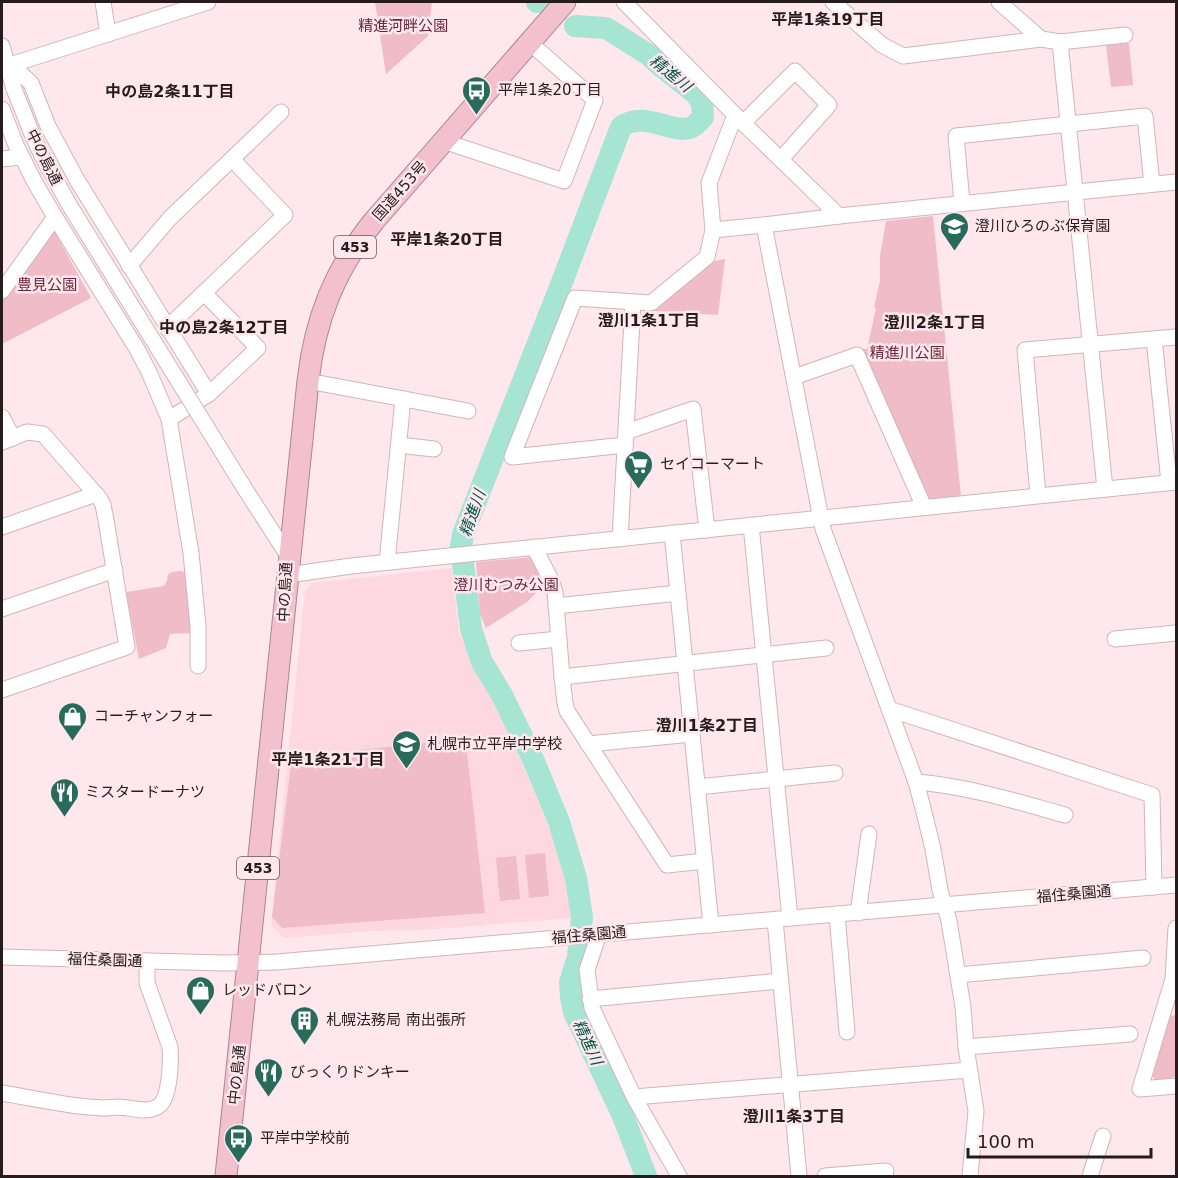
<svg xmlns="http://www.w3.org/2000/svg" width="1178" height="1178" font-family="'DejaVu Sans','Noto Sans JP',sans-serif">
<style>
.built{fill:#fdd8e0}
.green{fill:#efbcc8}
.lines{fill:none;stroke-linecap:round;stroke-linejoin:round}
.river{stroke:#a7e5d3;stroke-width:22}
.minor-casing{stroke:#d0b5bb;stroke-width:17}
.highway-casing{stroke:#ab8790;stroke-width:23}
.minor{stroke:#fff;stroke-width:15}
.highway{stroke:#f3c0cd;stroke-width:21}
.minor-bridge-casing{stroke:#d0b5bb;stroke-width:17;stroke-linecap:butt}
.minor-bridge{stroke:#fff;stroke-width:15}
.labels{text-anchor:middle;stroke-width:5;stroke-linejoin:round;paint-order:stroke}
.shield{fill:#fee7ed;stroke:#67595d;stroke-width:1.5}
.shield-label{font-size:14px;font-weight:bold;fill:#261c1f}
.park-label{font-size:15px;fill:#69273d;stroke:#fee7ed}
.poi-label{font-size:15px;fill:#261c1f;stroke:#fee7ed;text-anchor:start}
.street-label{font-size:15px;fill:#261c1f;stroke:#fee7ed}
.neighbourhood-label{font-size:16px;font-weight:bold;fill:#261c1f;stroke:#fee7ed}
.water-label{font-size:16px;font-style:italic;fill:#015848;stroke:#fee7ed}
</style>
<rect width="100%" height="100%" fill="#fee7ed"/>
<!-- built -->
<polygon class="built" points="452,568 459,635 467,645 496,700 553,838 562,862 572,918 424,930 373,931 284,938 271,925 305,591 312,583"/>
<!-- green -->
<g class="green">
<polygon points="375,2 432,2 428,36 386,74"/>
<polygon points="1129,43 1133,85 1111,87 1106,45"/>
<polygon points="933,216 961,496 928,499 861,349 867,349 876,308 874,307 880,281 880,256 886,221"/>
<polygon points="50,223 91,298 2,344 2,300"/>
<polygon points="725,259 718,315 654,311 714,261"/>
<polygon points="532,557 547,587 541,588 527,602 486,628 480,614 476,562"/>
<polygon points="180,571 188,573 193,633 170,634 166,648 139,659 126,592 164,586 167,581 168,574 172,572"/>
<polygon points="454,740 467,752 485,913 282,928 272,917 292,757"/>
<polygon points="545,853 549,896 529,898 525,855"/>
<polygon points="516,856 520,899 500,901 496,858"/>
<polygon points="1176,1015 1176,1077 1155,1080 1151,1073 1168,1016"/>
</g>
<g class="lines">
<!-- river -->
<g class="river">
<polyline points="537,2 538,2"/>
<path d="M575 26 606 28 649 55 657 63 696 94 702 103 703 117C700 120 696 125 692 127 674 136 645 109 621 127L562 282 463 534 461 547 471 629 482 662 502 695 533 759 559 822 576 878 582 917 578 957 570 982 571 997 574 1012 623 1116 646 1176"/>
</g>
<defs>
<g id="minor">
<polyline points="103,2 108,34"/>
<polyline points="624,2 743,123 839,216"/>
<polyline points="833,2 882,45 903,56 1041,39 1060,42 1125,35"/>
<polyline points="999,2 1041,39"/>
<polyline points="1060,42 1105,489"/>
<polyline points="2,46 14,89"/>
<polyline points="7,66 19,72 31,83 48,126 77,180 209,394"/>
<polyline points="4,70 7,66 208,2"/>
<polyline points="2,109 16,145 34,181 55,217 137,349 149,372 169,419 191,553 198,626 198,666"/>
<polyline points="743,123 795,71 829,105 781,159"/>
<polyline points="443,141 564,181 595,100 529,42"/>
<polyline points="2,159 22,157"/>
<polyline points="962,203 956,136 1145,116 1152,184"/>
<polyline points="713,230 764,225"/>
<polyline points="129,266 170,218 281,112"/>
<polyline points="2,291 55,217"/>
<polyline points="167,328 285,215 232,159"/>
<polyline points="1154,339 1169,482"/>
<polyline points="794,377 857,355 924,507"/>
<polyline points="308,381 468,411"/>
<polyline points="2,417 13,438"/>
<polyline points="169,419 209,394 258,348 204,293"/>
<polyline points="626,432 693,409 707,530"/>
<polyline points="2,442 27,432 43,434 100,499 103,505 106,520 127,647 2,690"/>
<polyline points="399,445 434,449"/>
<polyline points="625,445 512,457 575,298 651,303 707,257 713,230 709,183 735,115"/>
<polyline points="245,489 290,559"/>
<polyline points="1038,495 1025,350 1176,337"/>
<polyline points="751,525 790,918"/>
<polyline points="2,527 96,494"/>
<polyline points="672,533 711,925"/>
<polyline points="620,539 633,302"/>
<polyline points="534,547 551,580 555,592 562,677 565,703 567,711 667,865 705,861"/>
<polyline points="387,562 403,399"/>
<polyline points="288,575 351,566 1176,482"/>
<polyline points="556,606 678,593"/>
<polyline points="2,609 115,570"/>
<polyline points="1115,639 1176,633"/>
<polyline points="519,643 559,639"/>
<polyline points="562,677 826,648"/>
<polyline points="889,709 1152,795 1154,887"/>
<polyline points="588,744 692,734"/>
<path d="M916 782C967 786 1015 801 1065 815"/>
<polyline points="697,787 835,773"/>
<polyline points="858,913 869,834"/>
<polyline points="837,914 847,1032"/>
<polyline points="775,920 799,1176"/>
<polyline points="1176,928 1173,979 1140,1089 1176,1086"/>
<polyline points="599,934 587,970 592,1008 634,1097 679,1176"/>
<polyline points="2,957 224,963 277,962 1176,885"/>
<polyline points="958,975 1143,958"/>
<polyline points="590,999 780,981"/>
<polyline points="966,1047 1130,1034"/>
<path d="M2 1093C34 1098 68 1107 102 1108 108 1108 114 1107 120 1107 132 1108 150 1114 160 1105 170 1096 171 1061 170 1047L147 983V961"/>
<polyline points="634,1097 969,1070"/>
<polyline points="825,1176 886,1171 885,1176"/>
<polyline points="970,1176 976,1111 966,1047 963,1007 949,921 940,890 933,849 924,812 916,782 823,529 764,225 839,216 1176,182"/>
<polyline points="1090,1176 1103,1136"/>
</g>
<path id="highway" d="M226 1176 308 381C315 319 335 269 374 221L565 2"/>
</defs>
<!-- minor casing -->
<use href="#minor" class="minor-casing"/>
<!-- highway casing -->
<use href="#highway" class="highway-casing"/>
<!-- minor -->
<use href="#minor" class="minor"/>
<!-- highway -->
<use href="#highway" class="highway"/>
<defs>
<polyline id="minor-bridge" points="14,89 32,134 42,156 70,206 245,489"/>
</defs>
<!-- minor-bridge casing -->
<use href="#minor-bridge" class="minor-bridge-casing"/>
<!-- minor-bridge -->
<use href="#minor-bridge" class="minor-bridge"/>
</g>
<!-- icons -->
<defs>
<symbol id="bus-pin" viewBox="-11 -11 22 30"><path d="M0 17L-7.5 6A9.5 9.5 0 1 1 7.5 6Z" fill="#286b5b" stroke="#fee7ed"/><path d="M-5-6H5V4H4V6H2V4H-2V6H-4V4H-5ZM-3.5-4V0h7V-4ZM-3.5 1.2v1.5H-2V1.2ZM2 1.2v1.5H3.5V1.2Z" fill="#fff"/></symbol>
<symbol id="school-pin" viewBox="-11 -11 22 30"><path d="M0 17L-7.5 6A9.5 9.5 0 1 1 7.5 6Z" fill="#286b5b" stroke="#fee7ed"/><path d="M0-5L7-2L0 1L-7-2ZM-4 1L0 2.5L4 1V4Q0 6-4 4Z" fill="#fff"/></symbol>
<symbol id="supermarket-pin" viewBox="-11 -11 22 30"><path d="M0 17L-7.5 6A9.5 9.5 0 1 1 7.5 6Z" fill="#286b5b" stroke="#fee7ed"/><path d="M-6-5.5h2.5l.6 2H6L4.5 2H-2.5L-4.4-4H-6ZM-1.5 3.2a1.3 1.3 0 1 0 .1 0ZM3 3.2a1.3 1.3 0 1 0 .1 0Z" fill="#fff"/></symbol>
<symbol id="shop-pin" viewBox="-11 -11 22 30"><path d="M0 17L-7.5 6A9.5 9.5 0 1 1 7.5 6Z" fill="#286b5b" stroke="#fee7ed"/><path d="M-5-2.5h2.3a2.7 3.5 0 0 1 5.4 0H5L5.5 6h-11ZM-1.5-2.5h3a1.5 2.3 0 0 0-3 0Z" fill="#fff"/></symbol>
<symbol id="restaurant-pin" viewBox="-11 -11 22 30"><path d="M0 17L-7.5 6A9.5 9.5 0 1 1 7.5 6Z" fill="#286b5b" stroke="#fee7ed"/><path d="M-5-6h1v4h1v-4h1v4h1v-4h1v5L-1.5 .5V6h-2V.5L-5-1ZM5-6V6H3V1.5H1.5Q1.5-4 5-6Z" fill="#fff"/></symbol>
<symbol id="building-pin" viewBox="-11 -11 22 30"><path d="M0 17L-7.5 6A9.5 9.5 0 1 1 7.5 6Z" fill="#286b5b" stroke="#fee7ed"/><path d="M-4-6H4V6H1V3H-1V6H-4ZM-2.5-4.3h1.7v1.8h-1.7ZM.8-4.3h1.7v1.8H.8ZM-2.5-1h1.7V.8h-1.7ZM.8-1h1.7V.8H.8Z" fill="#fff"/></symbol>
</defs>
<g fill-rule="evenodd">
<use href="#bus-pin" x="460" y="74" width="33" height="45"/>
<use href="#school-pin" x="938" y="210" width="33" height="45"/>
<use href="#supermarket-pin" x="622" y="448" width="33" height="45"/>
<use href="#shop-pin" x="56" y="700" width="33" height="45"/>
<use href="#school-pin" x="390" y="728" width="33" height="45"/>
<use href="#restaurant-pin" x="48" y="776" width="33" height="45"/>
<use href="#shop-pin" x="184" y="974" width="33" height="45"/>
<use href="#building-pin" x="288" y="1004" width="33" height="45"/>
<use href="#restaurant-pin" x="252" y="1056" width="33" height="45"/>
<use href="#bus-pin" x="222" y="1122" width="33" height="45"/>
</g>
<g class="labels">
<!-- shield labels -->
<g class="shield">
<rect x="334" y="236" width="42" height="22" rx="4.5"/>
<rect x="237" y="857" width="42" height="22" rx="4.5"/>
</g>
<g class="shield-label">
<text x="355" y="252">453</text>
<text x="258" y="873">453</text>
</g>
<!-- park labels -->
<g class="park-label">
<text x="403" y="31">精進河畔公園</text>
<text x="47" y="290">豊見公園</text>
<text x="907" y="358">精進川公園</text>
<text x="506" y="590">澄川むつみ公園</text>
</g>
<!-- poi labels -->
<g class="poi-label">
<text x="498" y="95">平岸1条20丁目</text>
<text x="975" y="231">澄川ひろのぶ保育園</text>
<text x="660" y="469">セイコーマート</text>
<text x="94" y="721">コーチャンフォー</text>
<text x="427" y="749">札幌市立平岸中学校</text>
<text x="85" y="797">ミスタードーナツ</text>
<text x="222" y="995">レッドバロン</text>
<text x="326" y="1025">札幌法務局 南出張所</text>
<text x="290" y="1077">びっくりドンキー</text>
<text x="260" y="1143">平岸中学校前</text>
</g>
<!-- street labels -->
<g class="street-label">
<text transform="translate(44 157) rotate(63)" y="5">中の島通</text>
<text transform="translate(400 191) rotate(-49)" y="5">国道453号</text>
<text transform="translate(285 592) rotate(-87)" y="5">中の島通</text>
<text transform="translate(1074 894) rotate(-5)" y="5">福住桑園通</text>
<text transform="translate(589 935) rotate(-5)" y="5">福住桑園通</text>
<text transform="translate(105 960) rotate(2)" y="5">福住桑園通</text>
<text transform="translate(237 1075) rotate(-84)" y="5">中の島通</text>
</g>
<!-- neighbourhood labels -->
<g class="neighbourhood-label">
<text x="828" y="25">平岸1条19丁目</text>
<text x="170" y="97">中の島2条11丁目</text>
<text x="447" y="245">平岸1条20丁目</text>
<text x="649" y="326">澄川1条1丁目</text>
<text x="935" y="328">澄川2条1丁目</text>
<text x="224" y="333">中の島2条12丁目</text>
<text x="707" y="731">澄川1条2丁目</text>
<text x="328" y="765">平岸1条21丁目</text>
<text x="794" y="1122">澄川1条3丁目</text>
</g>
<!-- water labels -->
<g class="water-label">
<text transform="translate(671 73) rotate(39)" y="6">精進川</text>
<text transform="translate(472 513) rotate(-71)" y="6">精進川</text>
<text transform="translate(588 1042) rotate(65)" y="6">精進川</text>
</g>
</g>
<!-- border -->
<rect width="1178" height="1178" fill="none" stroke="#261c1f" stroke-width="6"/>
<!-- scale -->
<path d="M968 1148v9h183v-9" fill="none" stroke="#261c1f" stroke-width="3"/>
<text x="977" y="1148" font-size="18" fill="#261c1f" stroke="#fee7ed" stroke-width="4.5" paint-order="stroke">100 m</text>
</svg>
